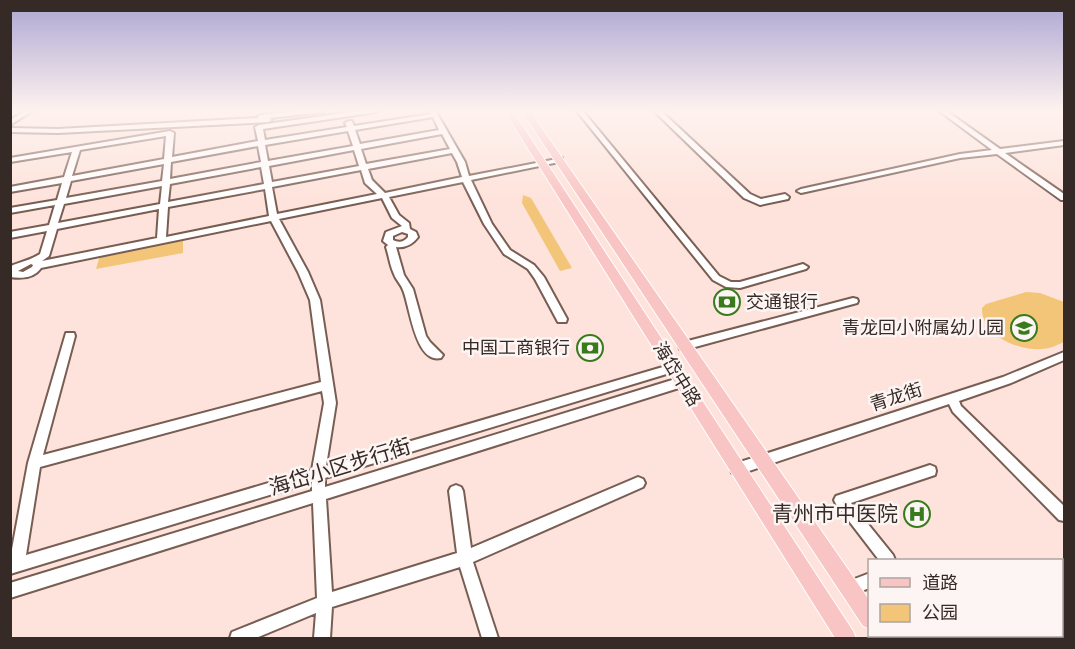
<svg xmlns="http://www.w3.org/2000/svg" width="1075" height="649" font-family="'Roboto Condensed','Noto Sans SC',sans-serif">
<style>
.green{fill:#f3c578}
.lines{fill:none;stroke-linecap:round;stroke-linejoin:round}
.minor-casing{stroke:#785d53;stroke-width:4}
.major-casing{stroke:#fff;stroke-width:2}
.minor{fill:#fff;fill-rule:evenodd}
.major{fill:#f8c5c4;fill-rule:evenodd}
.labels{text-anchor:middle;stroke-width:5;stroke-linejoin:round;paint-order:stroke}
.poi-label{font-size:18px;fill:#362a26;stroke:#fcf5f3;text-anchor:end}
.street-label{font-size:18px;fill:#362a26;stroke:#fcf5f3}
.near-street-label{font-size:21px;fill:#362a26;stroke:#fcf5f3}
.near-poi-label{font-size:21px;fill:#362a26;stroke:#fcf5f3;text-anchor:end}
</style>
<rect width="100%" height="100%" fill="#fde3db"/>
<!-- green -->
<g class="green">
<polygon points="523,195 531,198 572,268 560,271 522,203"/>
<polygon points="183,239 183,253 96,269 100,255"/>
<path d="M1026 292 1040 293 1064 302V342C1057 345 1050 349 1042 349 1019 351 981 336 982 308L986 304Z"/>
</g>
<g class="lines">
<defs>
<g id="minor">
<polygon points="27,110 34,110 10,125 10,120"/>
<polygon points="307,110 326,110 323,112 269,118 272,120 268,122 58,133 10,132 10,128 58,129 258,118 258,116 260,115"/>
<path d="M365 110H380L377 112 263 129 265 140 347 127 345 123 349 121H352L354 126 431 114 429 110H435L465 162 469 176 562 158V162H559L471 180 492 224 510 250 534 265 544 277 567 319 566 322H558L535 279 528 269 504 254 484 224 463 182 389 197 399 215 409 223 410 229 416 232 418 237C412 245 405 248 396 247L404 275 413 289 426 336 430 342 443 355 441 358C415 364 410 306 403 290 401 284 396 280 394 274 390 266 389 256 386 247L388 245 383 241 386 232 402 226 392 218 382 198 279 219 308 272 320 300 336 403 326 466 673 364 677 365 679 368 677 371 673 372 325 478V487L682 377 686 379 688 382 686 385 682 387 326 499 332 592 457 553 449 491 451 487 456 485 461 487 463 491 471 548 638 477 643 479 645 483 643 487 473 562 498 638H482L460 567 332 607 330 638H314L316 613 256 638H230L232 632 317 598 313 503 10 598V583L312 491V482L10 574V560L28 463 66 333H74L75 336 43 455 321 382 310 300 298 272 271 221 41 268C34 278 22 279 10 277L11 266C20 262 31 260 40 254L47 231 10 238V232L49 225 55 205 10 213V208L57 200 62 183 10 192V187L64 177 72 152 10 162V158L170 131 174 133 172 157 258 141 255 127 259 125ZM433 117 439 130 360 144 355 130ZM348 131 353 146 268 161 265 145ZM442 134 450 149 366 164 361 149ZM166 136 164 159 72 176 80 150ZM258 146 261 162 170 179 171 162ZM354 150 359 166 272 182 269 166ZM452 153 457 162 462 177 385 193 372 180 368 169ZM164 164 162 181 66 198 71 181ZM261 167 264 184 168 202 170 184ZM361 170 365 183 377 194 277 214 272 187ZM162 186 160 204 58 223 64 204ZM265 189 269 216 166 237 168 207ZM159 209 157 238 42 261 49 256 57 229ZM402 232 408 234V237C404 242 399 243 393 240V236ZM31 264 33 265 32 267 23 272 18 271ZM322 391 324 403 312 470 26 555 40 467Z"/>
<polygon points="576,110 582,110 719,276 731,282 740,282 803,264 808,267 806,269 740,288 726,287 713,280"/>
<polygon points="653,110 660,110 750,194 761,199 785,194 789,197 788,199 760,205 744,198"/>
<polygon points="938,110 945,110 1000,149 1064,141 1064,145 1005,153 1064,194 1064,200 1061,200 997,154 960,158 801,193 797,191 801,189 960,154 992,150"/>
<polygon points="853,298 857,299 858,301 857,303 684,350 680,349 679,346 680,343 684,342"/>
<polygon points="1064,352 1064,360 1011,383 959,401 961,406 1064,506 1064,521 1059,520 953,412 949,404 737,475 732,473 731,469 732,465 737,463 1003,377"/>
<polygon points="930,465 935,467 936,471 935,475 851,503 893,555 895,560 879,560 836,504 834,500 836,496"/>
<polygon points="870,573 870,588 849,595 844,593 842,588 844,583"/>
<polygon points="1062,574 1064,575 1064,592 1062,591"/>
</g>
<g id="major">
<polygon points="504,110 512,110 853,631 856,638 835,638"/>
<polygon points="521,110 529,110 870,601 870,629 863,626"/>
<polygon points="870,636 891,636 892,638 871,638"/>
</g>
</defs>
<!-- minor casing -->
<use href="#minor" class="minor-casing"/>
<!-- major casing -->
<use href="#major" class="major-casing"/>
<!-- minor -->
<use href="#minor" class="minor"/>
<!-- major -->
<use href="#major" class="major"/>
</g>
<!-- sky -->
<linearGradient id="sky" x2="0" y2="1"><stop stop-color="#aca6d2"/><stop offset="0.55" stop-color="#fef2ef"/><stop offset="1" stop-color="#fef2ef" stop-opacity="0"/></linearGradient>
<rect width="1075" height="201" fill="url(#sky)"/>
<!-- icons -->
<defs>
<symbol id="bank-ring" viewBox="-11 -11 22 22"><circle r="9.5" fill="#fcf5f3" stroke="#387b1c" stroke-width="1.5"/><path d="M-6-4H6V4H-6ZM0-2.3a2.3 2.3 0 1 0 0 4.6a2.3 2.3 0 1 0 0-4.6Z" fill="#387b1c"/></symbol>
<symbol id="school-ring" viewBox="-11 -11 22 22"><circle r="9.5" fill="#fcf5f3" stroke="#387b1c" stroke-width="1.5"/><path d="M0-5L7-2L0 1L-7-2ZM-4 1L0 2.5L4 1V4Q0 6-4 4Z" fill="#387b1c"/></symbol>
<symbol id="hospital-ring" viewBox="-11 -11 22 22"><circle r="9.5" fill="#fcf5f3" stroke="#387b1c" stroke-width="1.5"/><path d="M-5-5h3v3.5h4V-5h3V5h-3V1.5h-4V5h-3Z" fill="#387b1c"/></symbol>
</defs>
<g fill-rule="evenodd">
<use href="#bank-ring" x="712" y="287" width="30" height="30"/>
<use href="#school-ring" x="1009" y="313" width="30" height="30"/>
<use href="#bank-ring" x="575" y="333" width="30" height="30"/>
<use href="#hospital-ring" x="902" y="499" width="30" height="30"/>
</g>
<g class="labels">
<!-- poi labels -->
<g class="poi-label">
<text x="746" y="308" text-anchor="start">交通银行</text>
<text x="1004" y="334">青龙回小附属幼儿园</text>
<text x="570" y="354">中国工商银行</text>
</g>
<!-- street labels -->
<g class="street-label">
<text transform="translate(677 374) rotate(58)" y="6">海岱中路</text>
<text transform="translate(896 397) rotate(-18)" y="6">青龙街</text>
</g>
<!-- near-street labels -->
<g class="near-street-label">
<text transform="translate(340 467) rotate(-17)" y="7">海岱小区步行街</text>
</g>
<!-- near-poi labels -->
<g class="near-poi-label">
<text x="898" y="521">青州市中医院</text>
</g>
</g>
<!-- border -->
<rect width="1075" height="649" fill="none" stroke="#362a26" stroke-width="24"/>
<!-- legend -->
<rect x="868" y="559" width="195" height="78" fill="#fcf5f3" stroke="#ada4a1" stroke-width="1.5"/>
<rect x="880" y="578" width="30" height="9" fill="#f8c5c4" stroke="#ada4a1" stroke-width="1.5"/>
<text x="922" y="589" font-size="18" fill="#362a26">道路</text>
<rect x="880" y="604" width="30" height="18" fill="#f3c578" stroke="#ada4a1" stroke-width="1.5"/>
<text x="922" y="619" font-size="18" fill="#362a26">公园</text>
</svg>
